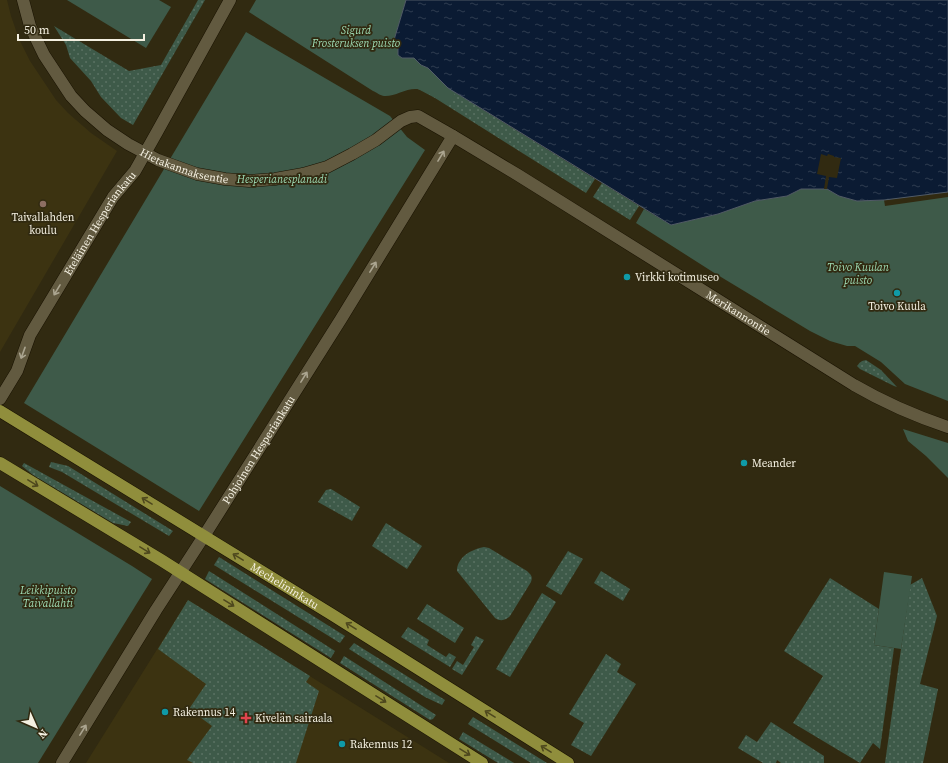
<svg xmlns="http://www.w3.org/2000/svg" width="948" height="763" font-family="'Source Serif 4',serif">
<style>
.built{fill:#3c3311}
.grass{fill:url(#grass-dots)}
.green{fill:#3e5a49}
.water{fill:url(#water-ripples);stroke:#515b67}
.pier{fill:#312a11}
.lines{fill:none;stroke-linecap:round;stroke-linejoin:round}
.street-casing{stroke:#191200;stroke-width:13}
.secondary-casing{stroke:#191200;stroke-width:13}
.primary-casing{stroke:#191200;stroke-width:13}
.street{stroke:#625a40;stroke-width:12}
.secondary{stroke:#625a40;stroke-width:12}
.primary{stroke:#908e3c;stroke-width:12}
.oneway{stroke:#aba590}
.oneway2{stroke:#4e481e}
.education-dot{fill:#8d6e63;stroke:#312a11;stroke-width:1.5}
.culture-dot{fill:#0f9aa8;stroke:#312a11;stroke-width:1.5}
.health-dot{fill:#e0444e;stroke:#312a11;stroke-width:1.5}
.labels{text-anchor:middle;stroke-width:3.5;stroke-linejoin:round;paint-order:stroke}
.park-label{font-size:11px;font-style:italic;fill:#9edbb4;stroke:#312a11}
.street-label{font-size:11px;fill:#f4f0e1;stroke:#312a11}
.poi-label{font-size:11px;fill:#f4f0e1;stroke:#312a11;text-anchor:start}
</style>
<defs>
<pattern id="grass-dots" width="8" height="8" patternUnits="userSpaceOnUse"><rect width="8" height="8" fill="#3e5a49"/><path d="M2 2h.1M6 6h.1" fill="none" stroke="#5a7263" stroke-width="1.8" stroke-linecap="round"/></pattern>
<pattern id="water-ripples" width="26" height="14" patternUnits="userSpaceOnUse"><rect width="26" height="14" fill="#0b1b33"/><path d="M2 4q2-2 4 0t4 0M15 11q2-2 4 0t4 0" fill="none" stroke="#2f3c50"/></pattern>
</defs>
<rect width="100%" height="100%" fill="#312a11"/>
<!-- built -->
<g class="built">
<polygon points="0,0 7,0 11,16 19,39 30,61 56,100 68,113 91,133 117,151 0,352"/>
<polygon points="188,600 449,763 86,763"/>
</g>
<!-- grass -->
<g class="grass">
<polygon points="198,0 205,0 133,125 121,118 101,97 91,81 70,58 66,45 54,26 129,71 161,65"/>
<polygon points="448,88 595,179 586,193 435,98 418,89"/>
<polygon points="602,183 639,206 630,220 593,197"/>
<path d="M866 360 881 370 897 387 894 386 860 369 857 366C860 362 861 361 866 360Z"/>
<polygon points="51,462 68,466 173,531 169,536 62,472 49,467"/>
<polygon points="24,463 131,522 128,526 113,523 33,475 22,466"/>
<polygon points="331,489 360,507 352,521 318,502 326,490"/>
<polygon points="386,523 422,546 407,569 372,546"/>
<path d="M484 547 489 548 527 571C531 575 533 576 531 582L510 616C506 620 501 622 495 618L457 571C457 557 472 549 484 547Z"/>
<polygon points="568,551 583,559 561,595 546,586"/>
<polygon points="219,557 345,636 340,643 214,565"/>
<polygon points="209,571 335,651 331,658 205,579"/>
<polygon points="601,571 630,589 623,601 594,583"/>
<polygon points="830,578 879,609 874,645 894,648 880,749 873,743 860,763 793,723 823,676 784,651"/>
<polygon points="922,578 937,616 920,684 938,689 923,763 885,763 910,585"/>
<polygon points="542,593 556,602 510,677 496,669"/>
<polygon points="188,600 310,676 306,682 319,691 296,763 193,763 187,760 212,726 189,709 206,684 158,649"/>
<polygon points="427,604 464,628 455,643 417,619"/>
<polygon points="408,627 429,640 427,645 446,657 449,653 456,657 450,667 401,637"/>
<polygon points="476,636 484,640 462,675 452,669 457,661 463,665 474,647 471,645"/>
<polygon points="354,643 445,700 442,705 425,697 349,649"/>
<polygon points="606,654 621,664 617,672 636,684 591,756 571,745 584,723 569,714"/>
<polygon points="344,656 436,715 433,719 430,720 340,663"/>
<polygon points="473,717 547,763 531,763 468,724"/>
<polygon points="771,722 824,756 824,763 781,763 777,760 776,763 763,763 738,748 746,735 757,742"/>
<polygon points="463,732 514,763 498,763 459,739"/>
</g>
<!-- green -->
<g class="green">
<polygon points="67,0 159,0 171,7 146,48"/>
<path d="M256 0H406L394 40 398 49V55L402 58H414L421 65 428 68 448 88 456 92 447 105C441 101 424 90 417 89 406 88 394 97 384 96 381 96 376 92 373 91L249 12Z"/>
<polygon points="246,32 390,116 407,137 425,150 199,511 102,451 24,403"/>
<polygon points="801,189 827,189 839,196 857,201 884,200 885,206 948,197 948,401 905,384 881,362 855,346 847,346 830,341 810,331 716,274 636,223 644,209 671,225 718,214 755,201 787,196"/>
<polygon points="903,429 948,443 948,478 926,456 908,441"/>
<polygon points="0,486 132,566 152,579 38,763 0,763"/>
<polygon points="884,572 912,576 901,649 874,645"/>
</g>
<!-- water -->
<polygon class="water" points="406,0 948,0 948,192 884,200 857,201 839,196 827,189 801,189 787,196 755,201 718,214 671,225 448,88 428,68 421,65 414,58 402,58 398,55 398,49 394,40"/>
<!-- pier -->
<polygon class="pier" points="821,154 827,156 828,154 834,156 834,157 841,158 837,178 829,177 827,189 824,189 826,176 817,174"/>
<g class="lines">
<defs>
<g id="street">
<path id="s1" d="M23 0 30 26 44 55 71 96 85 111 107 130 128 144 158 160 197 174 225 179 249 181 275 179 303 174 327 167 352 154 376 140 401 121 410 117 418 116 453 136 518 175 854 385C885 403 915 416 948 427"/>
<path id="s2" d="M0 399 17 371 30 335 113 197 135 171 157 132 230 0"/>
<path id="s3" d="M204 536 341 319 453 136"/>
</g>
<polyline id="secondary" points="62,763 156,610 204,536"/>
<g id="primary">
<path id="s4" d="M0 411 331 614 568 763"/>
<polyline points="0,463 161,560 482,763"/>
</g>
</defs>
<!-- street casing -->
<use href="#street" class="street-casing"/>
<!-- secondary casing -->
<use href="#secondary" class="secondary-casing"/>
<!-- primary casing -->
<use href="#primary" class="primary-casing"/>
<!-- street -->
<use href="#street" class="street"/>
<!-- secondary -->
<use href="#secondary" class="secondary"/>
<!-- primary -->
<use href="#primary" class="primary"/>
</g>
<!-- one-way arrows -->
<defs><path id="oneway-shaft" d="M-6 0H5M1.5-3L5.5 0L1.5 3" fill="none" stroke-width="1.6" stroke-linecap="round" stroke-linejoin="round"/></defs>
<g class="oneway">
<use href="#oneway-shaft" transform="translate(441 156) rotate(-59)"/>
<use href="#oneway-shaft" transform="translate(373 267) rotate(-58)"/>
<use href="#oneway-shaft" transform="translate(57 290) rotate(121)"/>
<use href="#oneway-shaft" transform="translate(23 353) rotate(110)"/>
<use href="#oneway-shaft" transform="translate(304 377) rotate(-58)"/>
<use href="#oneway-shaft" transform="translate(83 730) rotate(-58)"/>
</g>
<g class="oneway2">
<use href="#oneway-shaft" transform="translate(33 483) rotate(31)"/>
<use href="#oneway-shaft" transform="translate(147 501) rotate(-148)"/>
<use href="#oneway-shaft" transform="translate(145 550) rotate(31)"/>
<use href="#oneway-shaft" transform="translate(238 557) rotate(-149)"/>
<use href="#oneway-shaft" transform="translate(229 603) rotate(32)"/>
<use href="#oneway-shaft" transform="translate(351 626) rotate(-148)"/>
<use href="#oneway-shaft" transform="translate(381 699) rotate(32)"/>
<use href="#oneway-shaft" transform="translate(490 714) rotate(-148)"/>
<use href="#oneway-shaft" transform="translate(546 749) rotate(-148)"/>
<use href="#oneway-shaft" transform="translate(465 752) rotate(32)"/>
</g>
<!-- markers -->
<circle class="education-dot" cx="43" cy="204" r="4"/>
<g class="culture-dot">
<circle cx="627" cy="277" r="4"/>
<circle cx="897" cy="293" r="4"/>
<circle cx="744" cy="463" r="4"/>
<circle cx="165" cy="712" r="4"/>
<circle cx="342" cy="744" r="4"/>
</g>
<path class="health-dot" d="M244 712h4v4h4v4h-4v4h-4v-4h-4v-4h4z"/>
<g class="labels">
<!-- park labels -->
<g class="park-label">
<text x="356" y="34">Sigurd<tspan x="356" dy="13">Frosteruksen puisto</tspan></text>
<text x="282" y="183">Hesperianesplanadi</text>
<text x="858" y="271">Toivo Kuulan<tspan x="858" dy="13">puisto</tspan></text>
<text x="48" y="594">Leikkipuisto<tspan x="48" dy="13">Taivallahti</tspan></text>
</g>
<!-- street labels -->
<g class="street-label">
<text dy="4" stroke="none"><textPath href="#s1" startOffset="244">Hietakannaksentie</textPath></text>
<text dy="4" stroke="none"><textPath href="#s2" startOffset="203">Eteläinen Hesperiankatu</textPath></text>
<text dy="4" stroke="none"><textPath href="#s1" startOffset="872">Merikannontie</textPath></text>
<text dy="4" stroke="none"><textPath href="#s3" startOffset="102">Pohjoinen Hesperiankatu</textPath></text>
<text dy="4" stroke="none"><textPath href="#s4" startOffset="334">Mechelininkatu</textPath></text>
</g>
<!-- poi labels -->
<g class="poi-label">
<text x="43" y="221" text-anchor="middle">Taivallahden<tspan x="43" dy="13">koulu</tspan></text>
<text x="635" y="281">Virkki kotimuseo</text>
<text x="897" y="310" text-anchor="middle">Toivo Kuula</text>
<text x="752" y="467">Meander</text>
<text x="173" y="716">Rakennus 14</text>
<text x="255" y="722">Kivelän sairaala</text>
<text x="350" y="748">Rakennus 12</text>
</g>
</g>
<!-- north arrow -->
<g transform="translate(36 727) rotate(135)" stroke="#312a11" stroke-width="3" paint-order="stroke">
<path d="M0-3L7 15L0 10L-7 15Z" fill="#f4f0e1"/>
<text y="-6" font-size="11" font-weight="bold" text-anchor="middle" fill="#f4f0e1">N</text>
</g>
<!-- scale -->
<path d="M18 34v6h126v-6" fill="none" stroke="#f4f0e1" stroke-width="2"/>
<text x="24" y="34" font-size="12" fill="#f4f0e1" stroke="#312a11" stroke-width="3" paint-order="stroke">50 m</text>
</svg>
